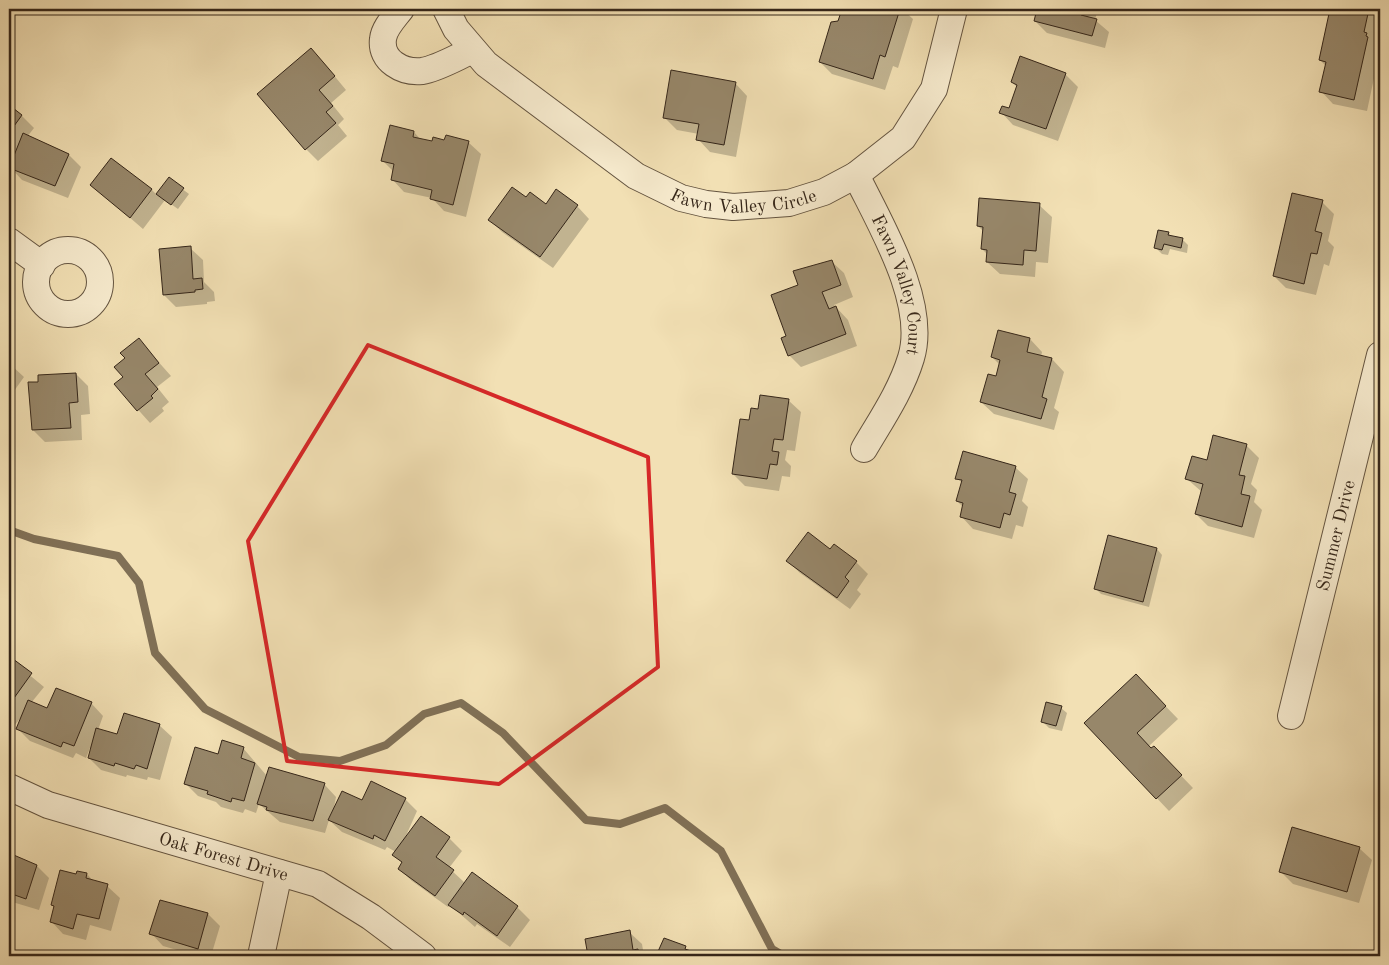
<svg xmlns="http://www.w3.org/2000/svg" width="1389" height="965" font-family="'Old Standard TT',serif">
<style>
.shadow{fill:#0003}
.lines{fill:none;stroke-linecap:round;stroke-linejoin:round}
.stream{stroke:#807056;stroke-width:8}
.building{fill:#97876a;stroke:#352619}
.minor-casing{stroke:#645440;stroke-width:28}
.minor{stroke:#f7ebce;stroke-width:26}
.marked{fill:none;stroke:#d62828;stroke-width:4;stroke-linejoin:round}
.labels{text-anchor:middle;stroke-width:4;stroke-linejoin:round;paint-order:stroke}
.street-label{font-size:18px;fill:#352619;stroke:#f7ebce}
</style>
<rect width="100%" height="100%" fill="#f2e0b4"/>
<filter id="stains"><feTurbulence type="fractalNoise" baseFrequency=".004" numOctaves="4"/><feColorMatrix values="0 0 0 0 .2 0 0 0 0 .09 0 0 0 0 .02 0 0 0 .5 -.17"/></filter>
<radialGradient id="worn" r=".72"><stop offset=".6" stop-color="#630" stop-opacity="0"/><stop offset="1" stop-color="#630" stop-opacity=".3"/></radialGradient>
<!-- shadow -->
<g class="shadow">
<polygon points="843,9 902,9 913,19 898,68 893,66 885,90 832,74 820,62"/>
<polygon points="1039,9 1098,9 1095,20 1109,32 1105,48 1047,33 1035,21"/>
<polygon points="1331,9 1376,9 1380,13 1376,43 1380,50 1367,111 1333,104 1321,91 1326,66 1320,60"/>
<polygon points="323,62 346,90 331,103 344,119 338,125 347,136 318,161 306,149"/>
<polygon points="1065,74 1078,87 1058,141 1013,125 1001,112 1009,110 1018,88 1012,82"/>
<polygon points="735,83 747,96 736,157 710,152 698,139 699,134 677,130 664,117"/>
<polygon points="9,103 34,128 27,137 69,155 81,167 68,198 22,180 10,167 16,154 9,148"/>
<polygon points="414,132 421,140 432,142 468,142 481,154 466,217 444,211 432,198 404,192 392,179 394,172 383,161"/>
<polygon points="169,179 189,194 178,209 165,200 143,229 92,185 151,189 157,195"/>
<polygon points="526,199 546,206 577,206 589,219 553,268 502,232 490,220"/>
<polygon points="1322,202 1334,214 1328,241 1334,247 1329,266 1324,264 1316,295 1286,288 1274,276"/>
<polygon points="1039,205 1052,217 1048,263 1036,262 1035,277 1000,274 987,262 988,255 982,249 983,231 978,226"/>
<polygon points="1168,233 1172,237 1182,239 1188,245 1187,253 1170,249 1168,255 1162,254 1156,248"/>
<polygon points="190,248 203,260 204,282 214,292 215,301 207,302 207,304 176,307 164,295"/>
<polygon points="831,261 844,273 853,297 834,305 848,320 857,346 801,367 789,355 788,337 799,285"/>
<polygon points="1030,339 1042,352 1041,357 1052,359 1064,372 1054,408 1059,412 1054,430 994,414 981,402 997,377 1000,365 992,357"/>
<polygon points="139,340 171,376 157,387 169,402 162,408 164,411 150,423 116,385 124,378"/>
<polygon points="9,359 11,362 10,364 24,377 9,398"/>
<polygon points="76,374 88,386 90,414 81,415 82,440 45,442 33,430 40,383"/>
<polygon points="788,400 801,412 795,451 787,450 785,460 791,466 790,477 782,476 779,491 745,486 733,474 750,421 759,410"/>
<polygon points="1246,445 1259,458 1251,484 1257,490 1254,502 1262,510 1254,538 1208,526 1196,514 1202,492 1187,479 1207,462"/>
<polygon points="1015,467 1028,479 1022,501 1028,507 1023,527 1016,525 1012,539 973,529 961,516 963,507 957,501 962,483 957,478"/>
<polygon points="1157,549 1162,555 1149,607 1101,594 1095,588"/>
<polygon points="830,550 856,562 868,574 857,590 861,594 850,609 800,573 788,561"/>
<polygon points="9,658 44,687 31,703 48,710 91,703 103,716 98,730 118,736 159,725 172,737 160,780 148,777 147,780 127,775 126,777 101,770 89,758 92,749 90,748 86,758 76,753 73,758 30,741 18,729 23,715 14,726 9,722"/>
<polygon points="1148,688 1178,719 1149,746 1166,760 1193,788 1169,811 1086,723"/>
<polygon points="1061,708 1067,713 1062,731 1049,728 1043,722"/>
<polygon points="243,748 267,776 324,784 336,797 333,813 362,801 405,799 417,811 405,838 421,818 449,838 462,851 449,868 465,883 472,874 517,907 530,920 510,947 477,924 475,927 450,905 448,907 412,881 399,869 403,864 394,855 396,852 387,847 385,850 342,832 329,820 325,833 280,822 259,804 256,813 245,809 243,813 221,807 216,802 198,796 186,784 219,755"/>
<polygon points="1359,848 1372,860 1359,903 1293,884 1281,872"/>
<polygon points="9,855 37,866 49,878 39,910 9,901"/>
<polygon points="78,872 87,874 94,882 107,886 120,898 111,931 90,925 86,940 63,934 51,921 55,908 52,905"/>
<polygon points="161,901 208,914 220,926 211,956 198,956 163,946 151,933"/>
<polygon points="629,932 642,944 644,956 589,956 587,940"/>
<polygon points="548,951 552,956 541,956 543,953"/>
</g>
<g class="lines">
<!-- stream -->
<polyline class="stream" points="9,530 34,539 118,556 139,583 155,653 205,709 299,757 340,761 386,745 424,714 461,703 503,733 586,820 620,824 665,808 721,851 772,949 784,956"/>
</g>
<!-- building -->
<g class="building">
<polygon points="842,9 900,9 885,57 880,55 873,79 819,62 831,22 838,21"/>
<polygon points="1037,9 1083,9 1081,15 1097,19 1092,36 1034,21"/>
<polygon points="1330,9 1369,9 1364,32 1367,33 1366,36 1368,37 1354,100 1319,92 1326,62 1319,60"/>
<polygon points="311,48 335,76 319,90 333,106 326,112 336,123 305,150 257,94"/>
<polygon points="1020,56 1066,73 1046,129 999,113 1002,106 1009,108 1017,85 1011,82"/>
<polygon points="671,70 736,82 724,145 696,140 699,124 663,118"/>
<polygon points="9,105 22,115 9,133"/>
<polygon points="390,125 414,131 413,137 432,141 433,137 444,140 446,135 469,141 453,205 430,199 432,190 391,180 394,164 381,161"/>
<polygon points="23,133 69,154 55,186 9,168"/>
<polygon points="111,158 152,189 130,218 90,185"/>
<polygon points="169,177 184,188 171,205 156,194"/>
<polygon points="512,187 526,197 530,192 546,204 556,189 578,205 540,257 488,220"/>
<polygon points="1292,193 1323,200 1315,231 1322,233 1317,254 1311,253 1304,284 1273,276"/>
<polygon points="979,198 1040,203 1036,251 1024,250 1023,265 986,262 987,250 981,249 983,227 977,226"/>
<polygon points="1158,230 1169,232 1168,235 1183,238 1181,248 1164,244 1162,250 1154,248"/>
<polygon points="191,246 193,279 202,278 203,289 195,290 195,292 163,295 159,249"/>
<polygon points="832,260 841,285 822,292 829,309 836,306 846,334 788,356 781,338 786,336 771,295 798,285 793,271"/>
<polygon points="998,330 1030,338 1027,352 1052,358 1042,397 1047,399 1041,419 980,402 988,374 996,376 1000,360 991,357"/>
<polygon points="139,338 159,363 145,374 158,389 151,396 153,398 137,411 114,384 123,377 114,367 125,358 120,353"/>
<polygon points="76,373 78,402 69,403 71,428 32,430 28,382 38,382 38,375"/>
<polygon points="760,395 789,399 783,440 774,439 772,451 779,452 777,465 770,464 767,479 732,474 740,419 749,420 751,408 758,409"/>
<polygon points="1213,435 1247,444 1239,475 1245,476 1241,494 1250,496 1242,527 1195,514 1203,484 1185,479 1192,456 1207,460"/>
<polygon points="963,451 1016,466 1009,492 1016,494 1010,515 1004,513 1000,528 960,517 963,503 956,501 962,480 955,479"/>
<polygon points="808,532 830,549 834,544 857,561 845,577 849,581 837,598 786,561"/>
<polygon points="1108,535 1157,548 1143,602 1094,589"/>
<polygon points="9,656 32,673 9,705"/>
<polygon points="1136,674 1166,706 1137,733 1151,748 1154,746 1182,775 1156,799 1084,723"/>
<polygon points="56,688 92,702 74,746 63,742 61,747 16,729 28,700 47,708"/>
<polygon points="1046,702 1062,706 1056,726 1041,722"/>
<polygon points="124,713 160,724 147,769 136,765 134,769 115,763 114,766 88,758 96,728 117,734"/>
<polygon points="222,740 244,747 241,758 255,763 244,801 232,798 231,802 207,794 208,791 184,784 195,747 218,754"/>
<polygon points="269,767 325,783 313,821 266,810 267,807 257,804"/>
<polygon points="371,781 406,798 385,841 374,835 373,839 328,820 342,791 362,800"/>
<polygon points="421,816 450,837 436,857 454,870 435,896 398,869 402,862 392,855"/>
<polygon points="1292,827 1360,847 1347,892 1279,872"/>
<polygon points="9,853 37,865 26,899 9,893"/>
<polygon points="60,870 76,874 77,871 87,873 86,878 108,884 99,919 77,914 73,929 50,922 54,906 51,905"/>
<polygon points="472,872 518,906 497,936 464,912 463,915 448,905"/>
<polygon points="160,900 208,913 198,949 149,934"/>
<polygon points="630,930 633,950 638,949 639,956 588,956 585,939"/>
<polygon points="664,938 686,946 685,949 705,956 656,956"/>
</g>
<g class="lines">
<defs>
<g id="minor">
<path d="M401 9C395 17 384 28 383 39 380 61 403 73 422 71 437 69 459 56 473 50"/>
<path id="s1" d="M446 9 456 29 486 64 636 176 681 198 706 204 733 207 789 203 824 192 856 175 903 138 934 89 954 9"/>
<path id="s2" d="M856 175C880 224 928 303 911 358 901 391 881 420 864 449"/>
<polyline points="9,241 42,265"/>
<circle cx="68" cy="282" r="32"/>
<path id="s3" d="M1291 716 1380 355"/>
<path id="s4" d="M9 787 48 805 318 884 371 917 423 956"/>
<polyline points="261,956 279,873"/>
</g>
</defs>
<!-- minor casing -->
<use href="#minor" class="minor-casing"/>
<!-- minor -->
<use href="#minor" class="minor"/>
</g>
<!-- marked area -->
<path class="marked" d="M368 345 648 457 658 667 499 784 287 761 248 541Z"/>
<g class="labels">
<!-- street labels -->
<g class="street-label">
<text dy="6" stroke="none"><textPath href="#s1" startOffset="369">Fawn Valley Circle</textPath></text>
<text dy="6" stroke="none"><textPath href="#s2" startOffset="119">Fawn Valley Court</textPath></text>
<text dy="6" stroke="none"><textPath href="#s3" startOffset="186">Summer Drive</textPath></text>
<text dy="6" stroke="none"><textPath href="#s4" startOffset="226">Oak Forest Drive</textPath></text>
</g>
</g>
<!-- margin -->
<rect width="1389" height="965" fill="none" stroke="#f2e0b4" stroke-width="30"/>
<rect x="10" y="10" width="1369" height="945" fill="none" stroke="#352619" stroke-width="2.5"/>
<rect x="15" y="15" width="1359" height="935" fill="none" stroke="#352619"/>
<rect width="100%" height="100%" filter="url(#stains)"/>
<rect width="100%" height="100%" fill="url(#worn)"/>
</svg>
